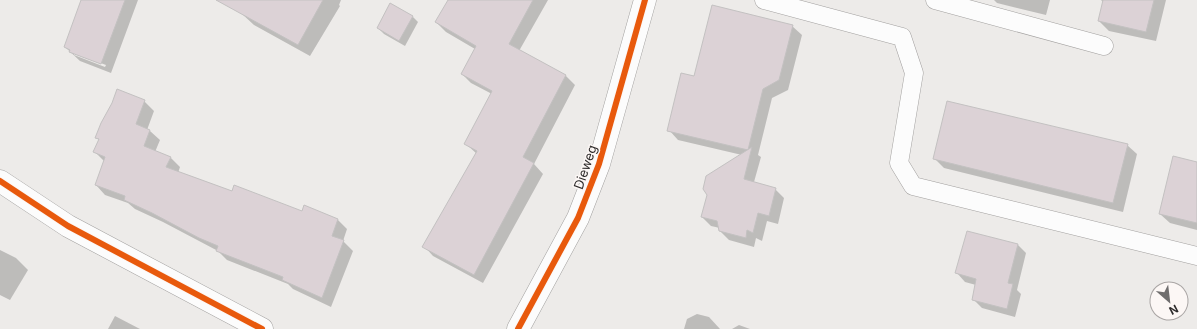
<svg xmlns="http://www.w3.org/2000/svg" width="1197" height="329" font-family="Inter,sans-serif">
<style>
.shadow{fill:#0003;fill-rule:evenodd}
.building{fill:#dcd2d6;stroke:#c3c1c1}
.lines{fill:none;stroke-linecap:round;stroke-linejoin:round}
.lane-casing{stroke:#a2a09f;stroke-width:19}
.street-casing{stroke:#a2a09f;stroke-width:23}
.secondary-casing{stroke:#a2a09f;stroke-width:23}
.lane{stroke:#fcfcfc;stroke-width:18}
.street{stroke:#fcfcfc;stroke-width:22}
.secondary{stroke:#fcfcfc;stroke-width:22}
.cycleway-casing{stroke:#fcf7f5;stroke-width:8}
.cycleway{stroke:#e8590c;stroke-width:6}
.labels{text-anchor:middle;stroke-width:3;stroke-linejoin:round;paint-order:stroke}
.street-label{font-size:13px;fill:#2d2b2b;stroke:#fcf7f5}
</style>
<rect width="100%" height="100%" fill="#edebe9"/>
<!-- shadow -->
<g class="shadow">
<path d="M82 0H138L111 73 80 61 65 47ZM74 53 106 65 105 67 74 55Z"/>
<polygon points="232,0 341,0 339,5 340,6 310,56 254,25 241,13"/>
<polygon points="464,0 548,0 519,51 566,76 575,85 534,164 543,174 483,283 433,256 424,246 477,154 466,144 492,94 471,83 462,74 475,49 446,32 436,22"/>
<polygon points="994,0 1050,0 1046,15 997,3"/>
<polygon points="1101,0 1166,0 1156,41 1109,31 1099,21 1104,3"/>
<polygon points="413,17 418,22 405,46 384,34 378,28"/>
<polygon points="792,26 802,35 788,90 772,98 758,155 761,157 754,182 775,189 784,198 778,224 767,221 762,241 756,238 754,247 729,240 720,231 720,228 711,226 702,217 742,155 678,140 669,130 695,77"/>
<polygon points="144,101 154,111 147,130 150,131 160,140 155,152 170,157 180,167 178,173 232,193 303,212 338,220 347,229 343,241 353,251 331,307 293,289 288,284 227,260 218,251 163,222 135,209 128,203 105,195 96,185 105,162 95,152 99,140 97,137"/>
<polygon points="1127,145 1137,154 1123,212 944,168 935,159"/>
<polygon points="1197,163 1197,230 1170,223 1160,214"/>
<polygon points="1018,245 1026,253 1017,290 1021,294 1015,317 982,308 973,299 976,285 965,282 957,273"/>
<polygon points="0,250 16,258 28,270 10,300 0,295"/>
<polygon points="697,314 709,317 720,329 684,329 687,319"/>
<polygon points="115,316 140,329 108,329"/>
<polygon points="739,325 750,329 732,329"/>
</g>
<!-- building -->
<g class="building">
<polygon points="81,0 125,0 101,64 69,52 70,50 64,47"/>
<polygon points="216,0 323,0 298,45"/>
<polygon points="448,0 533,0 509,44 566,75 523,157 534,163 474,275 422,247 477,151 464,144 492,91 461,74 476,46 435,22"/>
<polygon points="1103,0 1154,0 1146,32 1098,21"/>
<polygon points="390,3 413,16 399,41 377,28"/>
<polygon points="712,5 793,25 779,80 763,89 748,150 667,131 681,73 694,76"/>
<polygon points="117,89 145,100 136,124 150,130 144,146 171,157 166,167 232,191 234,185 302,211 304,205 338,219 332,236 344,240 322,298 282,280 283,277 216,251 218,246 199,238 152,213 124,200 125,196 95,185 105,157 93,152 99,139 95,138 101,123 112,103"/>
<polygon points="947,101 1128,144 1113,203 933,159"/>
<polygon points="752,147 744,179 776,188 769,216 758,213 753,233 747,230 746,238 719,231 717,221 701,217 707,195 703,189 706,176"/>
<polygon points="1173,156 1197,162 1197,223 1159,214"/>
<polygon points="967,231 1018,244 1008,283 1013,284 1007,309 972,300 976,279 955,273"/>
</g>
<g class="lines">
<defs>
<g id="lane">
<polyline points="764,0 902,37 914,73 899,163 913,186 1197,256"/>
<polyline points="935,0 1104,46"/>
</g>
<polyline id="street" points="0,181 68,226 262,329"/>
<polyline id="secondary" points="518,329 578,218 599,164 645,0"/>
</defs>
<!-- lane casing -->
<use href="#lane" class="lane-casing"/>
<!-- street casing -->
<use href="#street" class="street-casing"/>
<!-- secondary casing -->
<use href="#secondary" class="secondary-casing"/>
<!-- lane -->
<use href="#lane" class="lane"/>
<!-- street -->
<use href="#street" class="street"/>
<!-- secondary -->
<use href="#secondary" class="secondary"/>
<defs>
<g id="cycleway">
<polyline points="0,181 68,226 262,329"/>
<polyline points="518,329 578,218 599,164 645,0"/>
</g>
</defs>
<!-- cycleway casing -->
<use href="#cycleway" class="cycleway-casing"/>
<!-- cycleway -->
<use href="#cycleway" class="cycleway"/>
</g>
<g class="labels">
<!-- street labels -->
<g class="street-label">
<text transform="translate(585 167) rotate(-71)" y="5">Dieweg</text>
</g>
</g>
<!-- north arrow -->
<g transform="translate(1169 301) rotate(152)"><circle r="19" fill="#fcf7f5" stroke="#a9a5a4"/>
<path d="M0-3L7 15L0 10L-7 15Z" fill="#706e6e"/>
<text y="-6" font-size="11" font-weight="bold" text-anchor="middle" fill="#2d2b2b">N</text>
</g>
</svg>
